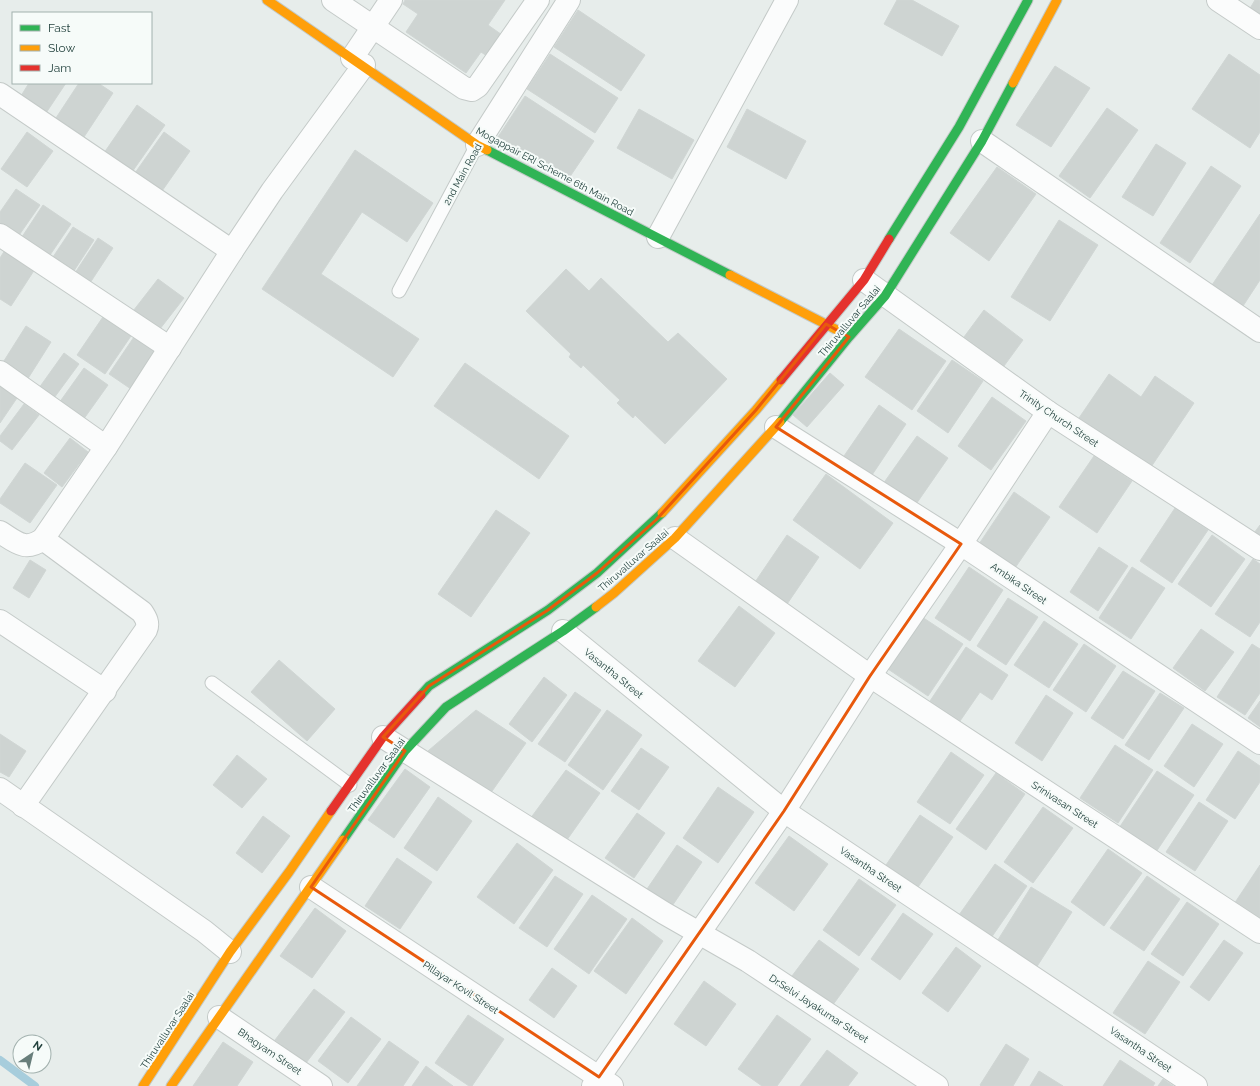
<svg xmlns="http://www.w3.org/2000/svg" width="1260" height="1086" font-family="Raleway,sans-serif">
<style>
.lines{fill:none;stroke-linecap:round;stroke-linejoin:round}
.stream{stroke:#a7cddc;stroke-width:8}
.building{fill:#ced4d2;stroke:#d0d6d4}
.lane-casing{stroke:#c4cac8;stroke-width:15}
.street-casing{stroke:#c4cac8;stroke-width:24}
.fast-casing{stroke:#c3cac8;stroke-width:11}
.slow-casing{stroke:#c3cac8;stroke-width:11}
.jam-casing{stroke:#c3cac8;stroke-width:11}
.lane{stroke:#fbfcfc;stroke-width:13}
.street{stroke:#fbfcfc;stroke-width:22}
.fast{stroke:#30b455;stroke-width:9}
.slow{stroke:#ff9f0a;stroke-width:9}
.jam{stroke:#e5322d;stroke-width:9}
.marked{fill:none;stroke:#e8590c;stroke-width:3;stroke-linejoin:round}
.labels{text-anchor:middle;stroke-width:4;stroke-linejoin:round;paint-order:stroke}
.street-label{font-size:10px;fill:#23423e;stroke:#f6fbf9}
</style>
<rect width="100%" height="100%" fill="#e7edeb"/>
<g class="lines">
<!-- stream -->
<polyline class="stream" points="0,1060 35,1086"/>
</g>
<!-- building -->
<g class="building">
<polygon points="405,0 505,0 488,25 505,37 490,58 481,52 466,73 406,32 418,14 403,4"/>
<polygon points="897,0 912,0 959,26 942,56 884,24"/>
<polygon points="1255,0 1260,0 1260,24 1246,15"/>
<polygon points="578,10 645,55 621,91 554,47"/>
<polygon points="550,54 618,98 595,133 527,89"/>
<polygon points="1229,54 1260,75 1260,132 1250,148 1192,109"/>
<polygon points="1055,66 1090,88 1051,147 1016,125"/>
<polygon points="29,83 66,83 46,113 21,96"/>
<polygon points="79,83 98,83 113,93 82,140 54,121"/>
<polygon points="525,96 594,141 567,181 498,137"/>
<polygon points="137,105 165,125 132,172 104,153"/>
<polygon points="1107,108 1138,130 1090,198 1059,176"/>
<polygon points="639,109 694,140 672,179 617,148"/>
<polygon points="747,109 806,141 786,179 727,147"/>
<polygon points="27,132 53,151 27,187 1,169"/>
<polygon points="164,132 190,151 162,191 135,173"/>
<polygon points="1156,144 1186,163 1153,216 1122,197"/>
<polygon points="355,150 433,203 407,242 362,212 321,274 419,339 393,377 262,289"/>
<polygon points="1211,166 1241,186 1190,263 1160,243"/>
<polygon points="997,167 1036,194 989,261 950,233"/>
<polygon points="16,189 40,205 15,241 0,231 0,212"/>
<polygon points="43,205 71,224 46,261 18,243"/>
<polygon points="1260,214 1260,280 1243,306 1212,285"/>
<polygon points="1059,220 1098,245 1050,321 1011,297"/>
<polygon points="73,227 94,240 70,277 49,263"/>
<polygon points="98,238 113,248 88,286 73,276"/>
<polygon points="5,250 35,269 11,306 0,299 0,258"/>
<polygon points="566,269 589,291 601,278 668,342 678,333 727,379 665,444 635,415 633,418 617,403 620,400 583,365 581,368 569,357 571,354 526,311"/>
<polygon points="158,279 184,298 156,334 130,315"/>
<polygon points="984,310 1023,340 1004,366 964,337"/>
<polygon points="105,314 133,333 105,374 77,355"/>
<polygon points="26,326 51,342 27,380 2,364"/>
<polygon points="899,329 946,361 912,410 865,377"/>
<polygon points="134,337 156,352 131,389 109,374"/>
<polygon points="64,353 79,364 54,398 39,388"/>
<polygon points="952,360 983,381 948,433 917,411"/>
<polygon points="465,363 569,436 539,479 434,406"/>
<polygon points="84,368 108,385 83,420 59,403"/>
<polygon points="830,373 844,385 807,427 793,415"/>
<polygon points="1109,374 1141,397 1155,376 1194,403 1151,467 1079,418"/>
<polygon points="0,386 17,398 0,423"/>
<polygon points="992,397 1026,421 991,470 958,446"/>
<polygon points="24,404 39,415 12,450 0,441 0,436"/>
<polygon points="879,405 906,424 872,475 844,456"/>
<polygon points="917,436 948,458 914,507 883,484"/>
<polygon points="70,438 88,452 62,487 44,473"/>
<polygon points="1094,456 1132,481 1097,533 1059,507"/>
<polygon points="25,463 57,485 30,523 0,503 0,499"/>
<polygon points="826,474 893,523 860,569 793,520"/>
<polygon points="1014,492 1050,517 1015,568 979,544"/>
<polygon points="1175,508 1208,530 1172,583 1140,561"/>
<polygon points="496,510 530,533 471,617 438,594"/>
<polygon points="1260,525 1260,537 1254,533"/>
<polygon points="787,535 819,557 783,610 751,588"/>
<polygon points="1212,535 1245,559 1211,607 1178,584"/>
<polygon points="1099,547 1128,566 1098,611 1070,592"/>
<polygon points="1253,559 1260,564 1260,622 1250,637 1215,614"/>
<polygon points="30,560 46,570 29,598 13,588"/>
<polygon points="969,567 1003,590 970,641 935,618"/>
<polygon points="1132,567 1165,588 1131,639 1099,618"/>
<polygon points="1008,598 1038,617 1006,665 977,646"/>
<polygon points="739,606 775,633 735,687 698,661"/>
<polygon points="922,617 963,644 928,696 888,669"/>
<polygon points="1044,621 1078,644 1049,688 1014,665"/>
<polygon points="1201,629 1234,652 1205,691 1173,668"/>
<polygon points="1084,644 1116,666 1086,712 1053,690"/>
<polygon points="1252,644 1260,649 1260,693 1245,715 1217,697"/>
<polygon points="966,647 1008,675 992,700 980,692 960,721 930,701"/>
<polygon points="279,660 335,709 307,741 251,692"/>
<polygon points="1123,671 1155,691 1123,739 1091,718"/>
<polygon points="544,677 567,695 532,742 509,724"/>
<polygon points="575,692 601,710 565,762 538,744"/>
<polygon points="1160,693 1184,708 1149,760 1125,745"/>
<polygon points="1046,695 1073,713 1042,761 1015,743"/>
<polygon points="1260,701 1260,727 1248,718"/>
<polygon points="476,710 526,743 490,794 428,751"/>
<polygon points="607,710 642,735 603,790 568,765"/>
<polygon points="1192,724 1223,744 1194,787 1164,766"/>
<polygon points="0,734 26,751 9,777 0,772"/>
<polygon points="1115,745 1153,770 1118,823 1080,798"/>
<polygon points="641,748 669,767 639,810 611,791"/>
<polygon points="1238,751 1260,766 1260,782 1235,819 1206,800"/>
<polygon points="951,752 984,775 950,824 917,802"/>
<polygon points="237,755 267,779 242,808 213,785"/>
<polygon points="405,769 430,787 394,838 368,820"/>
<polygon points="566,770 600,793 564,844 530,819"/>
<polygon points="1157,771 1194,795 1156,852 1119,828"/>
<polygon points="996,773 1025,794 986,850 956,829"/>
<polygon points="718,787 754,812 718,863 683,838"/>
<polygon points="438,797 472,821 437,871 404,848"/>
<polygon points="1199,802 1228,821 1195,871 1166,852"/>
<polygon points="1043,807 1073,828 1033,883 1004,862"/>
<polygon points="637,813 665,833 634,878 605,858"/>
<polygon points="920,815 953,837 916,890 884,868"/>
<polygon points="263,816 290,836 262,873 236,853"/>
<polygon points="789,836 828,864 794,911 755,883"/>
<polygon points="517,843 553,870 514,924 477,897"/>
<polygon points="677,845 702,862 670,909 645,892"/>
<polygon points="1108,849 1142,873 1104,926 1071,902"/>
<polygon points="397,858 432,882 400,929 365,906"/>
<polygon points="995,864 1027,886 991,938 959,915"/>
<polygon points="1260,865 1260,921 1234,904"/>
<polygon points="555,876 583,894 547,947 519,928"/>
<polygon points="1147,876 1180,899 1144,951 1110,928"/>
<polygon points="859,879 896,905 859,956 823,930"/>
<polygon points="1031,887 1072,912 1036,968 996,943"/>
<polygon points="592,895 627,919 589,974 554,949"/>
<polygon points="1187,902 1219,924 1183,976 1151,954"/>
<polygon points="315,908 346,931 312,978 280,956"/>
<polygon points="903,913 933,934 900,980 871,959"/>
<polygon points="632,918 663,941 626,994 594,971"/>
<polygon points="819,940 859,969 832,1006 792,976"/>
<polygon points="1224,940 1243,953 1209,1001 1190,987"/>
<polygon points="956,947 981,966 948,1012 922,993"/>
<polygon points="1148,961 1180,982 1145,1034 1113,1013"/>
<polygon points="552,968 577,986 554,1018 529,1000"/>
<polygon points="704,981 736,1004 706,1046 674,1024"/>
<polygon points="314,989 345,1012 306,1063 275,1040"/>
<polygon points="468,1015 504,1039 472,1086 469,1086 435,1063"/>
<polygon points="777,1015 811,1039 777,1086 762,1086 738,1069"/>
<polygon points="351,1017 381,1039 348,1083 318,1061"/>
<polygon points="389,1041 419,1062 403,1086 357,1086"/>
<polygon points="223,1042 253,1062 237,1086 193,1086"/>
<polygon points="1006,1044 1029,1059 1013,1086 981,1086 980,1085"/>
<polygon points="827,1050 858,1073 848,1086 800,1086"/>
<polygon points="1120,1060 1155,1083 1153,1086 1103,1086"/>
<polygon points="426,1066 453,1086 412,1086"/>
<polygon points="1039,1071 1063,1086 1030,1086"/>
<polygon points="1163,1079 1173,1086 1158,1086"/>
</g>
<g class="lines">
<defs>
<g id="lane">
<polyline points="399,291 477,145"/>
<polyline points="212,683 350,785"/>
</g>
<g id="street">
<polyline points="333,0 464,88 472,90 478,86 538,0"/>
<polyline points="1218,0 1260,28"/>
<polyline points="352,58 391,0"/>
<polyline points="0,94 232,251"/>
<polyline points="982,141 1260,331"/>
<polyline points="477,145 569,0"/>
<polyline points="0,235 170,348"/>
<polyline points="658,237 787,0"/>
<polyline points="864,280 1048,412 1260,549"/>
<polyline points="0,372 106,447"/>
<polyline points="776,427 961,544 1260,743"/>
<path d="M0 532C16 542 25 552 43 539L106 447 232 251 272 191 364 65"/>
<polyline points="675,538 870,676 1260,932"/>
<polyline points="0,621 105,691"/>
<polyline points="563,631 784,811 1196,1086"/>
<polyline points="383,737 664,913 748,961 937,1086"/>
<polyline points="0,789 204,931 230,952"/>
<path d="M23 806 146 630C149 623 146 618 142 612L43 539"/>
<polyline points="311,887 612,1086"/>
<polyline points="219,1017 321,1086"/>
<polyline points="593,1086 784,811 870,676 961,544 1048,412"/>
</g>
<g id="fast">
<polyline points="487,150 730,275"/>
<polyline points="889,239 959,127 1028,0"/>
<polyline points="780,422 849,337 885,296 982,141 1013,83"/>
<polyline points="421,695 429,686 548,610 597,573 662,513"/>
<polyline points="343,840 405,751 446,707 563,631 596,607"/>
</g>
<g id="slow">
<polyline points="267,0 477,145 487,150"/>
<polyline points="1013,83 1057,0"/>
<polyline points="730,275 839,331"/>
<polyline points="662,513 756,410 781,380"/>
<polyline points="596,607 614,593 675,538 780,422"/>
<polyline points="143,1086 230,952 289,872 331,811"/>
<polyline points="171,1086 343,840"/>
</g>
<g id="jam">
<polyline points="781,380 864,280 889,239"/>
<polyline points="331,811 383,737 421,695"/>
</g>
</defs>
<!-- lane casing -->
<use href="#lane" class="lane-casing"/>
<!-- street casing -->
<use href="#street" class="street-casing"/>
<!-- fast casing -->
<use href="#fast" class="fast-casing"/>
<!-- slow casing -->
<use href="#slow" class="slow-casing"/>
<!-- jam casing -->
<use href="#jam" class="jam-casing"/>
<!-- lane -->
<use href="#lane" class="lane"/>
<!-- street -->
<use href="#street" class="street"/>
<!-- fast -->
<use href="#fast" class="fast"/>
<!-- slow -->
<use href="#slow" class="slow"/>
<!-- jam -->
<use href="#jam" class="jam"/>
</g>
<!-- marked area -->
<path class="marked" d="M826 324 849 337 776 427 961 544 870 676 784 811 599 1077 311 887 405 751 383 737 429 686 548 610 597 573 656 520 756 410Z"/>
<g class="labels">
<!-- street labels -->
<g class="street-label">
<text transform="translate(555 171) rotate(28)" y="4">Mogappair ERI Scheme 6th Main Road</text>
<text transform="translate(462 174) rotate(-61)" y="4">2nd Main Road</text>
<text transform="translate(849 321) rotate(-50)" y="4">Thiruvalluvar Saalai</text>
<text transform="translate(1059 418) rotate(34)" y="4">Trinity Church Street</text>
<text transform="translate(633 560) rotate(-41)" y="4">Thiruvalluvar Saalai</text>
<text transform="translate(1019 583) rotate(34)" y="4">Ambika Street</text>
<text transform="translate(614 673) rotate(39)" y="4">Vasantha Street</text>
<text transform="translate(376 775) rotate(-54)" y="4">Thiruvalluvar Saalai</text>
<text transform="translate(1065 804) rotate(33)" y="4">Srinivasan Street</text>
<text transform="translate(871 869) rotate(34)" y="4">Vasantha Street</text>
<text transform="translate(461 987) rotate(33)" y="4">Pillayar Kovil Street</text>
<text transform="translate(819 1008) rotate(33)" y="4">Dr.Selvi Jayakumar Street</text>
<text transform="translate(167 1030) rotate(-57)" y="4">Thiruvalluvar Saalai</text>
<text transform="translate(1141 1049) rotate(34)" y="4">Vasantha Street</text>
<text transform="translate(270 1051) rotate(34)" y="4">Bhagyam Street</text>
</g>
</g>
<!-- legend -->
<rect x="12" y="12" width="140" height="72" fill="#f6fbf9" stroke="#a2b1ae"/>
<rect x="20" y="25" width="20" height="6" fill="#30b455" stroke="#a2b1ae"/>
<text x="48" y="32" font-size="12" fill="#23423e">Fast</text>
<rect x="20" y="45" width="20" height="6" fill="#ff9f0a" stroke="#a2b1ae"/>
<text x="48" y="52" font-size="12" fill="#23423e">Slow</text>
<rect x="20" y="65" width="20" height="6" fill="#e5322d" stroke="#a2b1ae"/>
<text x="48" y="72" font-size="12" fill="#23423e">Jam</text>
<!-- north arrow -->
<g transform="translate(32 1054) rotate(35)"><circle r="19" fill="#f6fbf9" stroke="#a2b1ae"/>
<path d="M0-3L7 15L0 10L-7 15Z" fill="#687e7b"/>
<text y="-6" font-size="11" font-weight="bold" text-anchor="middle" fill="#23423e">N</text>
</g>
</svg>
